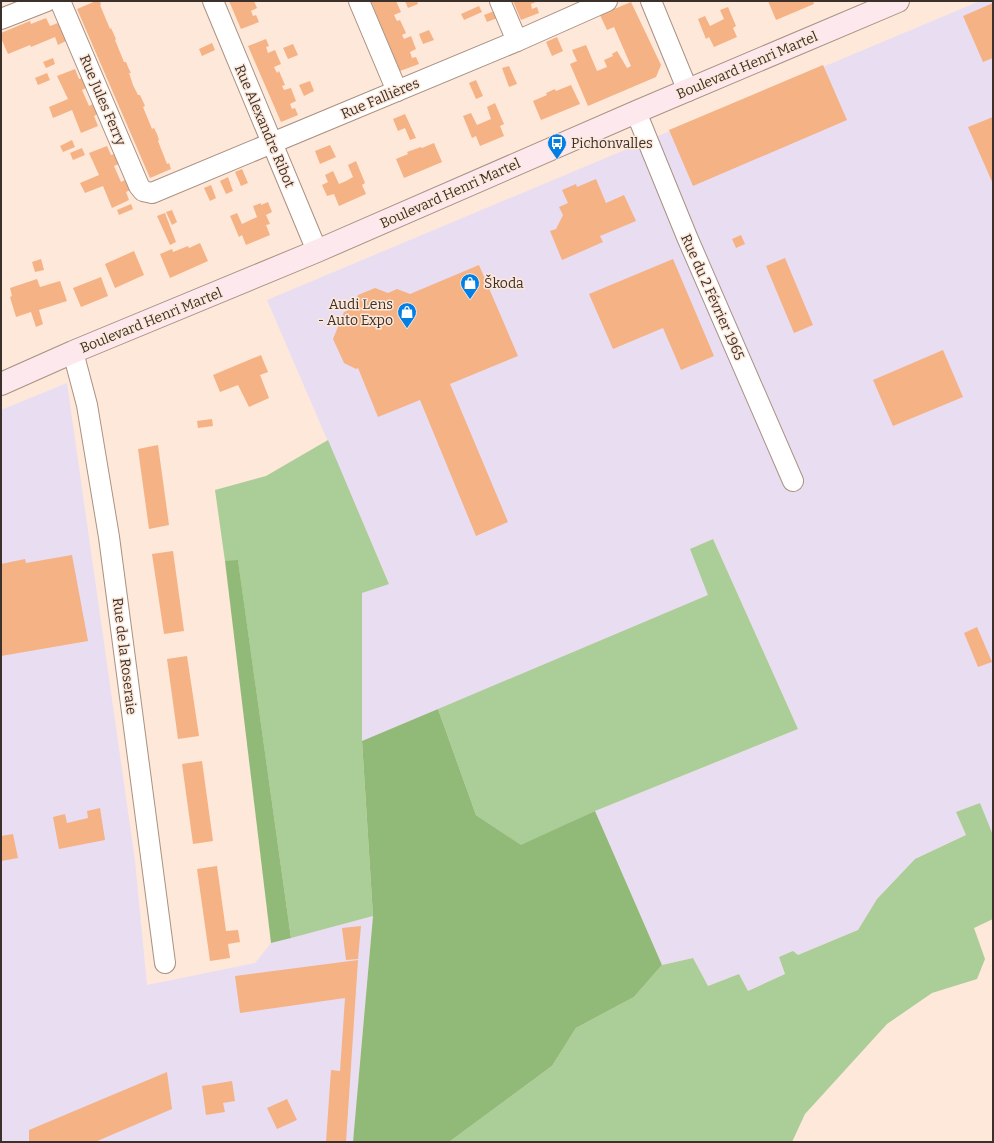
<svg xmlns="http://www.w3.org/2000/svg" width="994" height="1143" font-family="Bitter,serif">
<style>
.industrial{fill:#e9ddf2}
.green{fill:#abcd97}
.forest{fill:#91ba79}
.building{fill:#f5b284}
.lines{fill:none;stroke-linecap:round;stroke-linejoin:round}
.street-casing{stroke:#aa9181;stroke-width:22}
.secondary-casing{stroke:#aa9181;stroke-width:24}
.street{stroke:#fff;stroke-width:20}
.secondary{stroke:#fde8ed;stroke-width:22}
.labels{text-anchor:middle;stroke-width:3;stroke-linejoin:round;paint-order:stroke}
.street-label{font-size:14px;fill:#3b312a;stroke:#fde8da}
.poi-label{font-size:14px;fill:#3b312a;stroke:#fde8da;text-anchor:start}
</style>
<rect width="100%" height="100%" fill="#fde8da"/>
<!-- industrial -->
<g class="industrial">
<polygon points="980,1 993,1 993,835 980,803 956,812 966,835 915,859 877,899 858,930 798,955 779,957 785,974 748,991 739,974 708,986 693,958 662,965 595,811 798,729 713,539 690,549 709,595 362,741 362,593 389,583 267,300"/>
<polygon points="67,383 135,861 147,985 255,963 271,943 373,916 353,1142 1,1142 1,410"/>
</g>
<!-- green -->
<g class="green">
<polygon points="328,440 389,584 362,593 362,741 373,916 291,938 238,561 225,561 215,490 266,476"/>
<polygon points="713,539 798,729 595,811 522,846 476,815 438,709 708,595 690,549"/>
<polygon points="980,803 993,835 993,919 974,928 985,959 977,979 932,993 887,1024 805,1114 792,1142 449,1142 552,1066 576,1028 634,997 662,965 693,958 708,986 739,974 748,991 785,974 779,957 793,951 798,955 858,930 877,899 915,859 966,835 956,812"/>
</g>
<!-- forest -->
<g class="forest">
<polygon points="238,560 291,938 271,943 225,561"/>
<polygon points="438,709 476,815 521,845 595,811 662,965 634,997 576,1028 552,1066 449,1142 353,1142 373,916 362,741"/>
</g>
<!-- building -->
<g class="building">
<polygon points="96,1 100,1 101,5 100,5 110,29 111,28 116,39 115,40 124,62 126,62 128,67 131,73 129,73 133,85 138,95 140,95 145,106 143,107 152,129 154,128 157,134 159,140 158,141 167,164 169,163 171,169 150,178 77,9"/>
<polygon points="229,1 254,1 257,8 251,11 253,16 256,15 259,22 241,29"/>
<polygon points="371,1 388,1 388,2 396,1 401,12 394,15 397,21 400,20 406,33 402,35 404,39 411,36 416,49 410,52 412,58 416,57 419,64 400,71"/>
<polygon points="405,1 417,1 418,4 408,8"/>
<polygon points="513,1 538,1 531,4 532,9 537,7 539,13 521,20"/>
<polygon points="768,1 813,1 814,4 776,20"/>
<polygon points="631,2 661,65 656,77 588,106 570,64 577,61 572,50 586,45 597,71 607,67 604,60 613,56 612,54 617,51 627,68 631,66 614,27 607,30 600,15"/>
<polygon points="993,3 993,58 983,62 963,16"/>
<polygon points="479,6 482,12 464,20 461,14"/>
<polygon points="728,7 736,26 733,28 737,37 714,47 709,37 706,39 698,19 705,16 710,26 724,19 720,10"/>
<polygon points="497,10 500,17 487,22 484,15"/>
<polygon points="46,18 50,26 58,23 66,41 58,45 55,37 31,47 30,45 8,54 1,38 1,33 30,21 31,24"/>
<polygon points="429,30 434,40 423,44 419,34"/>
<polygon points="557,37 563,51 552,56 546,42"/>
<polygon points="266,39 269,46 266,47 268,53 275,50 281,64 274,67 277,73 279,71 285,85 282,86 284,90 291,88 296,101 290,104 292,109 295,108 298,115 281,122 248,46"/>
<polygon points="212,43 215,50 202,56 199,49"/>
<polygon points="293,44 298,55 288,59 283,48"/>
<polygon points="53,58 55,64 46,68 43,62"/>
<polygon points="823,65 847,120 693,186 669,130"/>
<polygon points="509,66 517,84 509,87 502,68"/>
<polygon points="75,69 79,79 82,78 86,88 82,90 89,106 93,104 98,114 94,116 98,126 81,133 72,110 53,118 49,107 68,99 57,76"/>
<polygon points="47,73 50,80 38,85 35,78"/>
<polygon points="476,80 483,96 476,99 469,83"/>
<polygon points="310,81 314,91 304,96 299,85"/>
<polygon points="571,85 580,104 541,120 533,101 547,95 546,93 555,89 556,91"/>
<polygon points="495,103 504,124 500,126 504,136 480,146 476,136 472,138 463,116 471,113 477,125 491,119 487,107"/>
<polygon points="405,114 416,138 410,140 405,128 398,131 393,119"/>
<polygon points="993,117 993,184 968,127"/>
<polygon points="72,140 75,147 63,152 60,146"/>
<polygon points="434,143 442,162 404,178 396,159 408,154 407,152 421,147 422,148"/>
<polygon points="330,145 336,157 320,164 315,151"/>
<polygon points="107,146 111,155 114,154 119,164 114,166 121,182 125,180 130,190 126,192 129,200 112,208 103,186 85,193 80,183 99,175 89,153"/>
<polygon points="82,148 85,155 73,160 70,153"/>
<polygon points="356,161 365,183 362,185 366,194 339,206 334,194 327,196 322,185 328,182 325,175 333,171 339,184 346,181 353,177 348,165"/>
<polygon points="242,169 248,183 241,186 235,172"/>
<polygon points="228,177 233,191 226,194 220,181"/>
<polygon points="596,179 606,203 624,195 636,221 600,236 603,242 562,260 550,231 556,229 563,215 559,207 568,203 562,190 576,184 577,187"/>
<polygon points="211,185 216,198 210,201 204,188"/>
<polygon points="268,202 272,212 266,215 270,224 266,225 270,235 246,245 242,235 239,237 230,216 237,213 242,224 257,217 253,206 261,203 261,205"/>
<polygon points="131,204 133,209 119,215 117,210"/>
<polygon points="172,210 177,222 172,225 166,212"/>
<polygon points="165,213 176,242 170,245 157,216"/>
<polygon points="741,235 745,244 736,248 732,239"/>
<polygon points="200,243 208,261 170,278 160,254 172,249 173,252 188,246 189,248"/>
<polygon points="134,251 144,275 115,288 105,264"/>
<polygon points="785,258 813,325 794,333 766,266"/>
<polygon points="41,259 44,270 35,272 32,262"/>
<polygon points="673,259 714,356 681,370 663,328 613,349 589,294"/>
<polygon points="479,265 518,356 450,384 508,522 476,536 420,400 378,417 358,368 356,369 344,363 333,339 344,312 353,308 358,295 375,288 388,293 397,289 410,294"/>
<polygon points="101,277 108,296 81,307 73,288"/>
<polygon points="37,279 40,287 60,281 67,301 39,310 43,324 36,327 31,312 16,317 10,297 12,296 10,288"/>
<polygon points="943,350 963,397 893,426 873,380"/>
<polygon points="261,355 268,372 260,375 269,398 249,407 238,385 220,392 213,375"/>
<polygon points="212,419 213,426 198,428 197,421"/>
<polygon points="158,445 169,525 149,529 138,449"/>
<polygon points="173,551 184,631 164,634 152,554"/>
<polygon points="72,555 88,641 1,656 1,564 25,559 26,563"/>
<polygon points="977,627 992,662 978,667 964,633"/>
<polygon points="187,656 199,736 178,739 167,659"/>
<polygon points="202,761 213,841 193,844 182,764"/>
<polygon points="100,808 105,840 59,849 53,817 65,814 67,823 88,818 87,811"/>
<polygon points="13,834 18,858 1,861 1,836"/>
<polygon points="217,866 226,931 238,930 240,942 228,944 230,958 210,961 197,869"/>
<polygon points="361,926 358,959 346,960 342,928"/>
<polygon points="358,960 346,1142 326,1142 331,1070 340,1071 345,998 240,1013 235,976"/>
<polygon points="167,1072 172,1109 95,1142 29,1142 29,1130"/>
<polygon points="232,1081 235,1101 223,1103 225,1112 206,1115 202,1086"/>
<polygon points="287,1099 297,1120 277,1129 267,1108"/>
</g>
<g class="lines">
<defs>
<g id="street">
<polyline points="60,1 139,186 143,191 152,193 517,41 607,1"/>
<polyline points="213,1 317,251"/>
<polyline points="359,1 397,91"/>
<polyline points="500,1 517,41"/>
<polyline points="651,1 688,91"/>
<polyline points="1,19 47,1"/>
<polyline points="636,112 687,237 793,481"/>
<polyline points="73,352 87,405 109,537 165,963"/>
</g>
<polyline id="secondary" points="1,384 73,352 317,251 636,112 898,1"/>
</defs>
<!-- street casing -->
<use href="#street" class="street-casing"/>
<!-- secondary casing -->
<use href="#secondary" class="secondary-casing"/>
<!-- street -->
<use href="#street" class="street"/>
<!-- secondary -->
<use href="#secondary" class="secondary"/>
</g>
<!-- icons -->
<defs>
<symbol id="bus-pin" viewBox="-11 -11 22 30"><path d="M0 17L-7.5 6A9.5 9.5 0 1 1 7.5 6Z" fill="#017fe5" stroke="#fde8da"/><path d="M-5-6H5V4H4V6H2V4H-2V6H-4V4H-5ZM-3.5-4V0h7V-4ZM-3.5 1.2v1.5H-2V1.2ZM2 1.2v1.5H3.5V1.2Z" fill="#fff"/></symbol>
<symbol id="shop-pin" viewBox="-11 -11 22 30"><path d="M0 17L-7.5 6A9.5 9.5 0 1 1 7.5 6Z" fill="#017fe5" stroke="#fde8da"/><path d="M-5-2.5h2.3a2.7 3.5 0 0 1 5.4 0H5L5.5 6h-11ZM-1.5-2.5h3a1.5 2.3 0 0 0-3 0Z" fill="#fff"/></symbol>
</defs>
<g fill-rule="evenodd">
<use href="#bus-pin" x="546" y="132" width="22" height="30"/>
<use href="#shop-pin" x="459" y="272" width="22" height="30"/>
<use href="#shop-pin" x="396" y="301" width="22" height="30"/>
</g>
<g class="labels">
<!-- street labels -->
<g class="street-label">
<text transform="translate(747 65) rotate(-23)" y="5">Boulevard Henri Martel</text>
<text transform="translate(380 98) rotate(-23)" y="5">Rue Fallières</text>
<text transform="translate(103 100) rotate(67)" y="5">Rue Jules Ferry</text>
<text transform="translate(265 126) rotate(67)" y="5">Rue Alexandre Ribot</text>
<text transform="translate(450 193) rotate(-24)" y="5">Boulevard Henri Martel</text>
<text transform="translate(713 297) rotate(66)" y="5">Rue du 2 Février 1965</text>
<text transform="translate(151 320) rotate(-22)" y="5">Boulevard Henri Martel</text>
<text transform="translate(125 656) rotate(83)" y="5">Rue de la Roseraie</text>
</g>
<!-- poi labels -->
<g class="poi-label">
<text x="571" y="148">Pichonvalles</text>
<text x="484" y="288">Škoda</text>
<text x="393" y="309" text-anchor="end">Audi Lens<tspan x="393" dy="16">- Auto Expo</tspan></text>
</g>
</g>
<!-- border -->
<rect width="994" height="1143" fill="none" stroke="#3b312a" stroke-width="4"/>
</svg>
